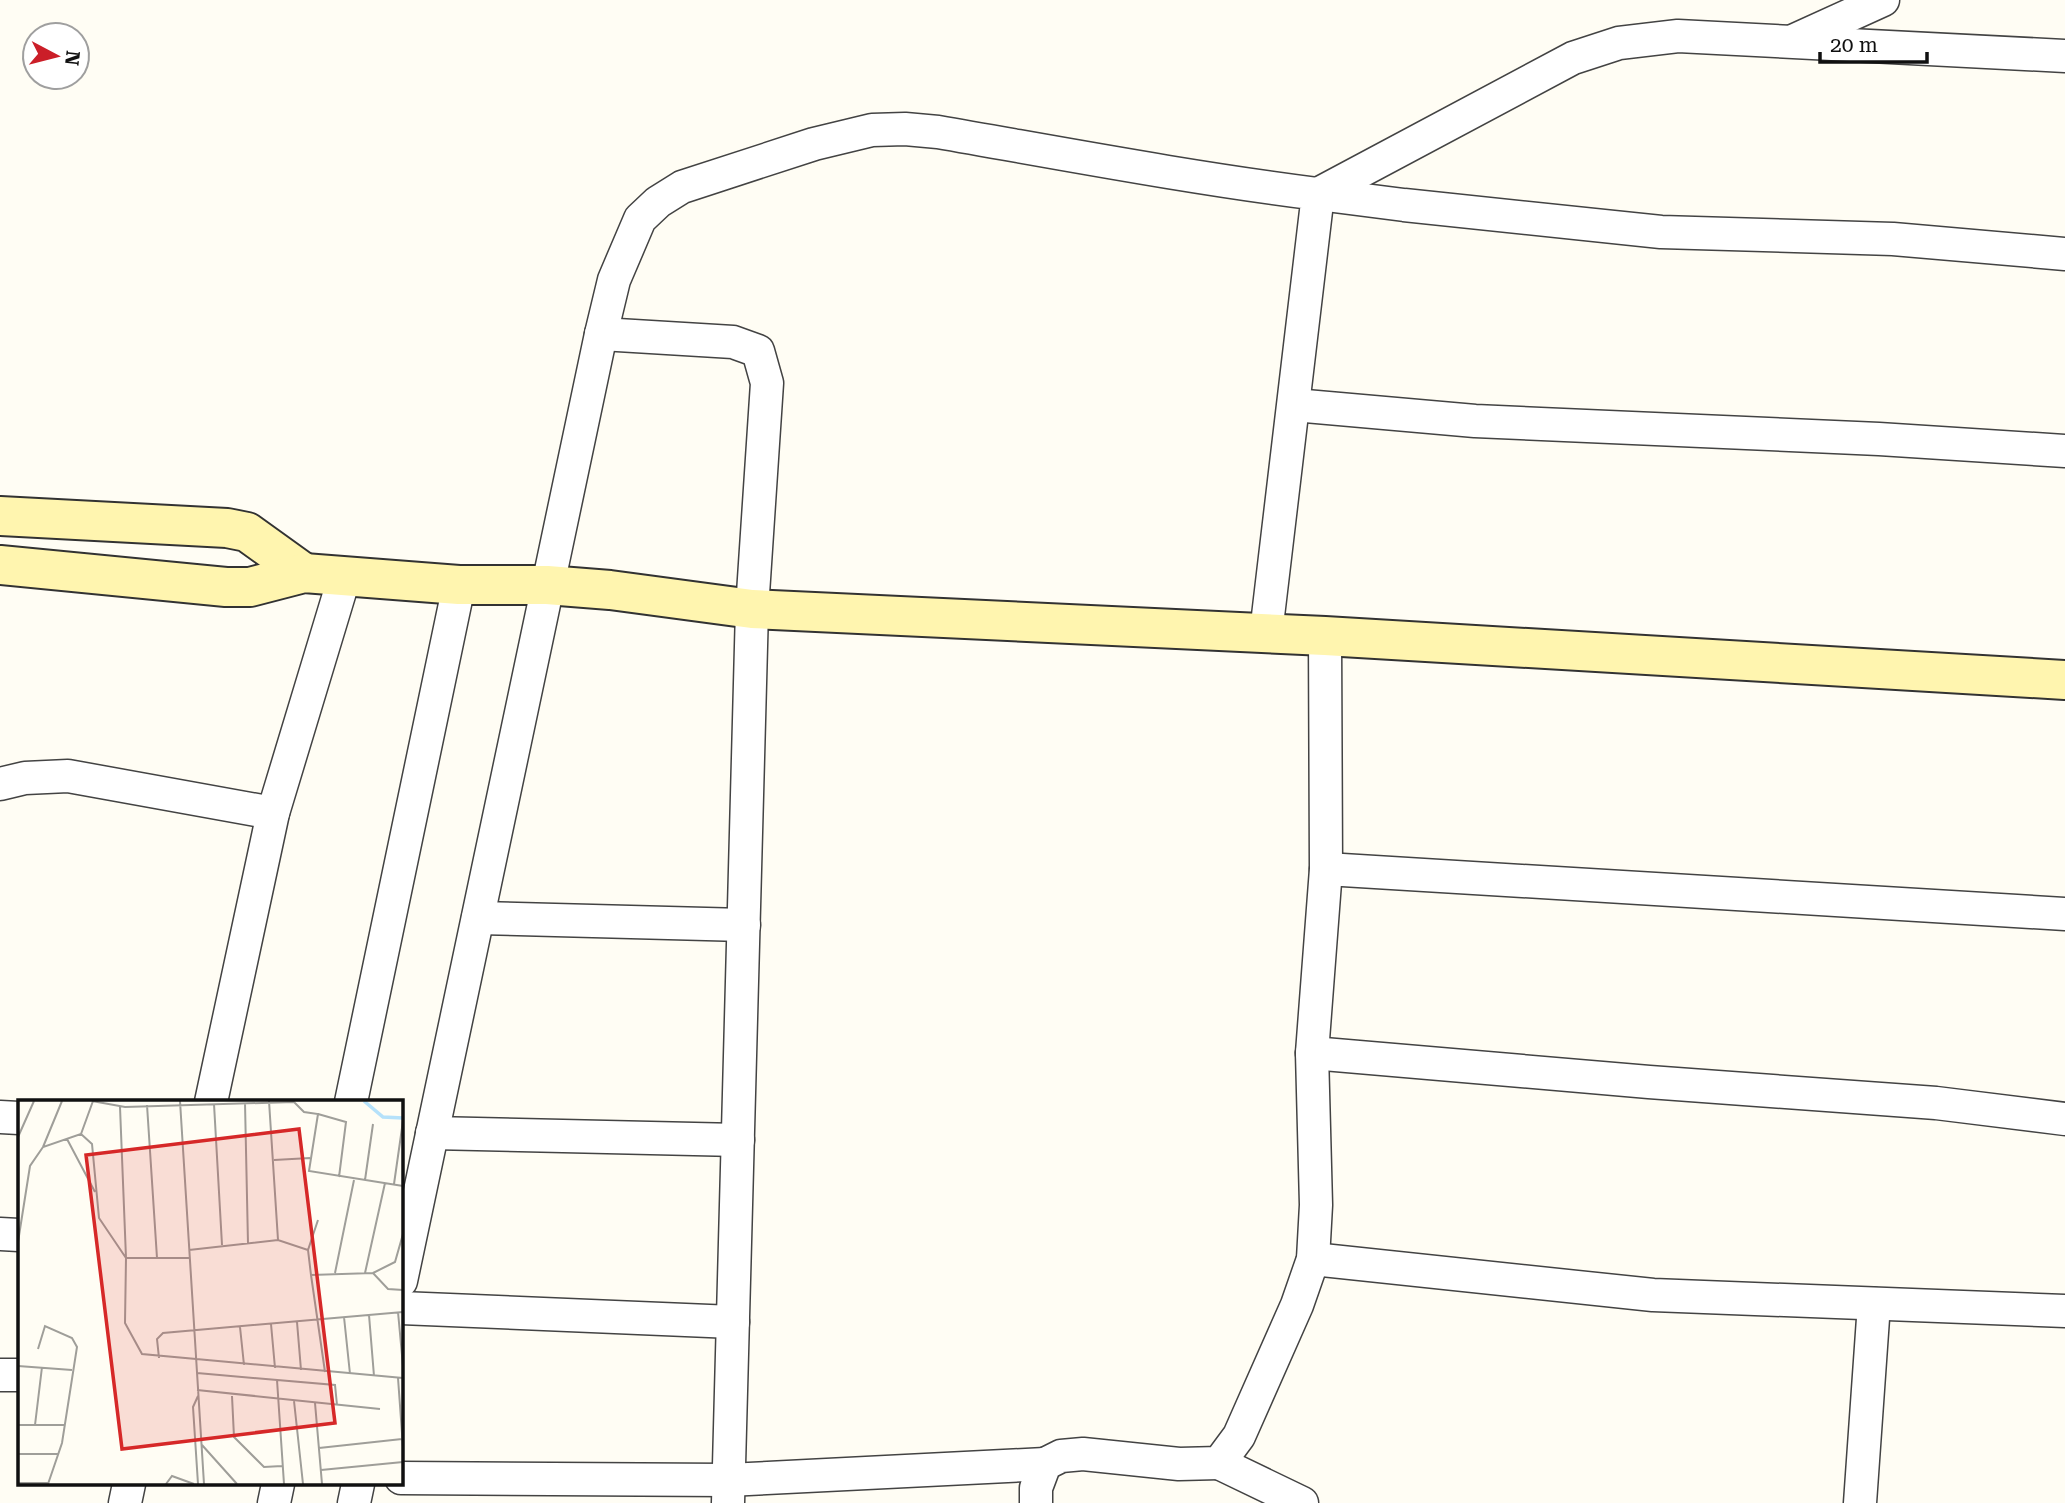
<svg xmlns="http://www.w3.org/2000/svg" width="2065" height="1503" font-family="'Roboto Serif',serif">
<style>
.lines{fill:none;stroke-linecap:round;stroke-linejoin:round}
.street-casing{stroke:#434343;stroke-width:35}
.secondary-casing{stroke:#323232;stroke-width:42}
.street{stroke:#fff;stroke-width:32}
.secondary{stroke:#fff5af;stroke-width:38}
.inset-river{fill:none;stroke:#b5e1fa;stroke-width:3.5}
.inset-road{fill:none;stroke:#9f9e99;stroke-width:2}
.view{fill:#d62828;fill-opacity:0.15;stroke:#d62828;stroke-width:3.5}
.inset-edge{fill:none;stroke:#101010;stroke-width:3.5}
</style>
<rect width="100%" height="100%" fill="#fffdf4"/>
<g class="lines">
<defs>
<g id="street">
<polyline points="1795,40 1883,0"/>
<polyline points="1318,194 1573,58 1619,43 1678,36 2065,56"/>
<polyline points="1318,194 1404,205 1661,232 1893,239 2065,254"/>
<polyline points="601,334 733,342 758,351 767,383 752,609 728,1503"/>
<polyline points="1294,405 1475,421 1879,439 2065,451"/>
<polyline points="0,784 25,778 68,776 273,813"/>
<polyline points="1326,869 2065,914"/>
<polyline points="478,918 744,925"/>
<polyline points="1312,1053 1649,1082 1936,1103 2065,1119"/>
<polyline points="211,1102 273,813 345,575"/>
<polyline points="351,1102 459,585"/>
<polyline points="0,1117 19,1118"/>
<polyline points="432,1133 738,1140"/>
<polyline points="0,1234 19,1235"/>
<polyline points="1313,1259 1653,1295 2065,1311"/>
<path d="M401 1281 601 334 614 280 640 219 658 202 682 187 814 144 872 130 905 129 938 132C1065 154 1191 178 1318 194L1266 633"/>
<polyline points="401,1308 733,1322"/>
<polyline points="0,1375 19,1375"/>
<polyline points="1219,1463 1302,1503"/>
<polyline points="401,1478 728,1480 1045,1464"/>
<polyline points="125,1503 129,1484"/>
<polyline points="274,1503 278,1484"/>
<polyline points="354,1503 358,1484"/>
<polyline points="1036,1503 1036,1488 1045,1464 1061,1456 1083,1454 1179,1464 1219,1463 1239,1436 1297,1305 1313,1259 1316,1205 1312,1053 1326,869 1325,636"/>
<polyline points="1860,1503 1874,1304"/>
</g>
<g id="secondary">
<polyline points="0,516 227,528 247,532 304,573"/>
<polyline points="0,565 226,587 250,587 304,573 459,585 547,585 610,590 752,609 1325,636 2065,680"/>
</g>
</defs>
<!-- street casing -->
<use href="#street" class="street-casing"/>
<!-- secondary casing -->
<use href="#secondary" class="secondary-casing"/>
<!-- street -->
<use href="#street" class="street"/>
<!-- secondary -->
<use href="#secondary" class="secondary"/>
</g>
<!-- overview -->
<g transform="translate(18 1100)">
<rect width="385" height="385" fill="#fffdf4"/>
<path class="inset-river" d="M346 1 365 17 385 18"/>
<path class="inset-road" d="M74 1 107 7 276 2 286 12 300 14 291 71 385 86M162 1 186 384M251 1 260 140M227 3 230 144M196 4 204 145M129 5 139 158M102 7 108 158M300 14 328 22 321 77M63 34 74 44 81 118 108 158M0 37 16 1M49 39 77 92M25 47 44 1M256 60 292 58M347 80 355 24M376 84 385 21M0 142 12 66 25 47 63 34 75 1M171 150 260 140 290 150 293 175 355 173 370 189 385 190M290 150 300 120M171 158H108L107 223 124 254 385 278M317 173 336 80M347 173 367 83M355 173 377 162 385 134M293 175 307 272M380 212 385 266M351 215 356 276M326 217 332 274M279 222 283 270M253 224 257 268M222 227 226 265M20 249 27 226 54 238 59 247 44 343 30 384M141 258 139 239 145 233 385 212M0 266 54 270M179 273 317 285 319 305M380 278 385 347M259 280 266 384M179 290 362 309M180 296 175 307 180 384M214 296 216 337 246 367 264 366M276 301 285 384M297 303 304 384M0 325H46M17 325 24 267M184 345 219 384M301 348 384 339M0 354H40M303 370 385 362M0 383H30M148 384 154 376 176 384"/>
<path class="view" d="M281 29 317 323 104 349 68 55Z"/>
<rect width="385" height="385" class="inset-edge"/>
</g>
<!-- north arrow -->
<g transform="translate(56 56) rotate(97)"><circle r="33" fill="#ffffff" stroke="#9f9f9f" stroke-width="2"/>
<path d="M0-5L12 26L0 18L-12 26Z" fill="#cb1e28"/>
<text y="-10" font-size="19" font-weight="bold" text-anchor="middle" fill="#101010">N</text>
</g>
<!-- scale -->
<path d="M1820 52v10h107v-10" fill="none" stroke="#101010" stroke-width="3.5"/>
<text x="1830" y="52" font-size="21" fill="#101010" stroke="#ffffff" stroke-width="5" paint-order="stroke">20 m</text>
</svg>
